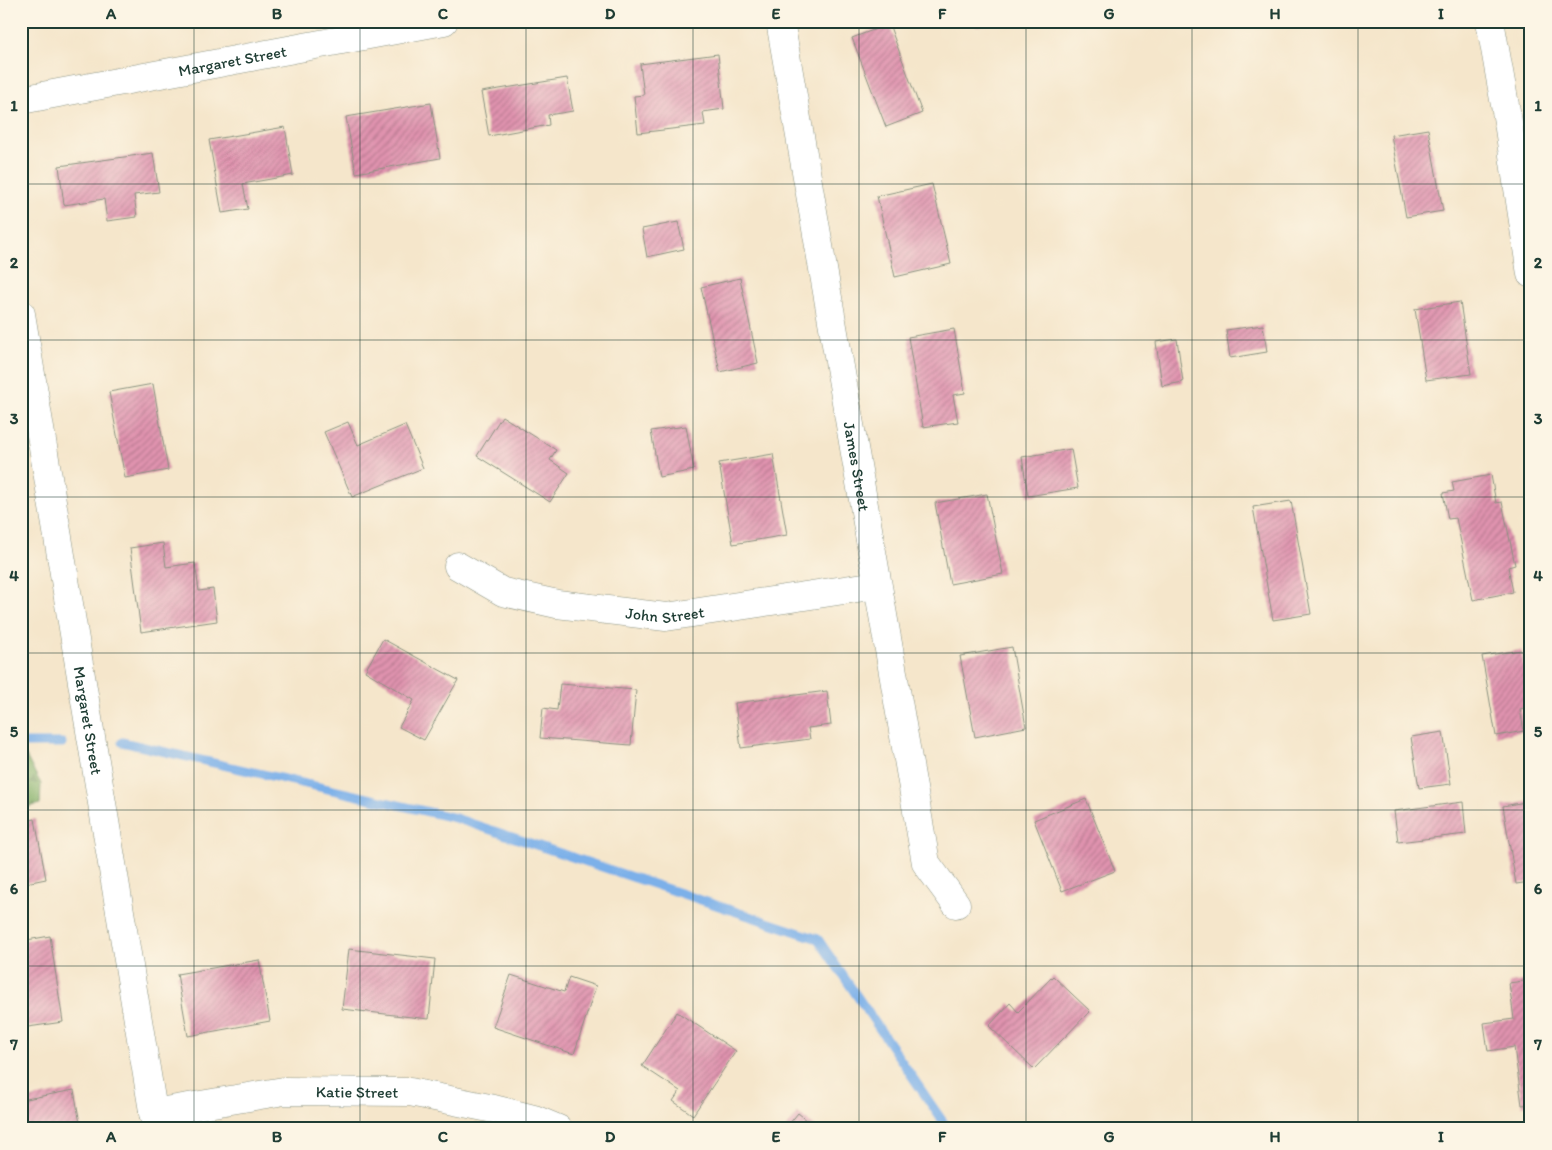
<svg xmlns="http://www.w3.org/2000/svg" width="1552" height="1150" font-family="Itim,sans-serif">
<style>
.forest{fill:url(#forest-firs);stroke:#52764e}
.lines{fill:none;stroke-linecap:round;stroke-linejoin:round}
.stream{stroke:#7bb0e9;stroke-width:9}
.building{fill:url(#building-hatch)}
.minor-casing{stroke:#8a9280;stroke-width:29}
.minor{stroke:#fff;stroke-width:28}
.grid{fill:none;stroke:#1f3d34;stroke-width:1;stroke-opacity:0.55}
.labels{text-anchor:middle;stroke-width:5;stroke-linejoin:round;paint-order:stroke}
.street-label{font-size:16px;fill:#1f3d34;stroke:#fcf5e5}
.neatline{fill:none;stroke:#1f3d34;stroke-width:2}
.grid-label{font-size:16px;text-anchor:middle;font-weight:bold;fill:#1f3d34}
</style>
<defs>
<pattern id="forest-firs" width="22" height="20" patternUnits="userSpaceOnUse" patternTransform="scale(1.25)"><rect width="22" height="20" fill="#84b068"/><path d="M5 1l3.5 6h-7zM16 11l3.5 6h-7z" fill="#6b9056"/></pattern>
<pattern id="building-hatch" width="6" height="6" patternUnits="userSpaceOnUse" patternTransform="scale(1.25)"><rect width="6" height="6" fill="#e093af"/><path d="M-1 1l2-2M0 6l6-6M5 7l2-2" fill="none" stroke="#b5798f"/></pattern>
</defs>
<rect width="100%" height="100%" fill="#fcf5e5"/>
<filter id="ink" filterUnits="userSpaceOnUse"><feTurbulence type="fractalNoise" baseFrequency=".02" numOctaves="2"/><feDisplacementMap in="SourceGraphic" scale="10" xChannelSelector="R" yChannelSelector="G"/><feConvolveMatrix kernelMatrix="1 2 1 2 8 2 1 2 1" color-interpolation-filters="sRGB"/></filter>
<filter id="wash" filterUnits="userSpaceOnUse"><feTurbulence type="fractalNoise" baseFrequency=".0096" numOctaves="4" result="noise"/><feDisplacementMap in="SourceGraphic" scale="20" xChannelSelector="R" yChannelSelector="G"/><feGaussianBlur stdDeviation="1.12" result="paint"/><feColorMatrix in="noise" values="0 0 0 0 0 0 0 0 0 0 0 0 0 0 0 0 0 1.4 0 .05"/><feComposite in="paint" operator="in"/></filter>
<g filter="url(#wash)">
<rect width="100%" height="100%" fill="#f5e6cb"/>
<!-- forest -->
<polygon class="forest" points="21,747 41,784 40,804 21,809"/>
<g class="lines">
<!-- stream -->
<g class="stream">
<polyline points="122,742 455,818 818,939 948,1129"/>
<polyline points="21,743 62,743"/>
</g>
</g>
<g id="blocks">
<!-- building -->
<g class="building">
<polygon points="975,21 1001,21 1001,22 976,26"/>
<polygon points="889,24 922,113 886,127 852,38"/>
<polygon points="718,54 724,109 703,112 705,125 638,133 634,96 644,95 640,64"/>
<polygon points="567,78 573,111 548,115 549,125 489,136 481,92"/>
<polygon points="431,103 440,158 356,173 346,117"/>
<polygon points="285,127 293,175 243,184 248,209 222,213 209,140"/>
<polygon points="1428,129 1443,211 1406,217 1391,135"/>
<polygon points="153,153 159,192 134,195 137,217 107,221 104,199 64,205 59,166"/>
<polygon points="932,184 951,264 895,277 877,196"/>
<polygon points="678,222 684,249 647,257 642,229"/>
<polygon points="740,278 758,363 720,372 701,287"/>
<polygon points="1460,302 1471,374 1426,380 1415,309"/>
<polygon points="1263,325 1267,352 1230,358 1226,330"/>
<polygon points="954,329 965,393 953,395 958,422 923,427 908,337"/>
<polygon points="1177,339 1183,382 1162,386 1156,342"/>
<polygon points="153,384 168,470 125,478 109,392"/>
<polygon points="502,416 556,450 550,460 569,473 550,502 477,456"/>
<polygon points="348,422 358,445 405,425 423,468 352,497 324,432"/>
<polygon points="686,426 694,470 659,477 651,431"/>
<polygon points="1071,449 1078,488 1028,496 1022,457"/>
<polygon points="773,454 787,535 733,544 719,463"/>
<polygon points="1491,475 1496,503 1502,502 1515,565 1508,567 1513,592 1473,600 1456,518 1448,519 1443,493 1454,491 1452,482"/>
<polygon points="987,494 1003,574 950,584 935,503"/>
<polygon points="1291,501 1311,614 1273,620 1253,507"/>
<polygon points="163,543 166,567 195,563 199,591 213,589 217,621 141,632 130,548"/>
<polygon points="383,639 458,680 424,740 399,727 414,700 365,671"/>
<polygon points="1012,647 1026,727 975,737 960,656"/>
<polygon points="1521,650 1531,704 1531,707 1520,709 1524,731 1496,736 1482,656"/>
<polygon points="560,684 636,690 631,745 540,738 543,708 557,710"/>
<polygon points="827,691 831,725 808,728 810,739 741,748 735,703"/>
<polygon points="1443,732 1451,784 1419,788 1411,737"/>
<polygon points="1086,799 1115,871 1062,891 1034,820"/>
<polygon points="1531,801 1531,882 1516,884 1503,806"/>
<polygon points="1463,802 1466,834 1398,842 1394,811"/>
<polygon points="35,819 46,879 21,884 21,822"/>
<polygon points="50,936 63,1022 21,1028 21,941"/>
<polygon points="349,949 435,959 429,1019 342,1009"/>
<polygon points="259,960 270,1021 188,1036 177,974"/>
<polygon points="511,975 564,992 569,977 596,986 574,1054 493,1027"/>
<polygon points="1053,976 1090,1011 1034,1069 989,1026 1010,1003 1018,1012"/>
<polygon points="1531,980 1531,1104 1522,1105 1514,1047 1488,1051 1484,1023 1514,1019 1509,983"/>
<polygon points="677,1012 736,1051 693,1115 673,1101 680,1091 642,1066"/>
<polygon points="74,1090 81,1129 24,1129 21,1100"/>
<polygon points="798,1113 818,1129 785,1129"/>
</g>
</g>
</g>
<g filter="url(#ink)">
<use href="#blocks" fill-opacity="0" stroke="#8a9280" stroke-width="1"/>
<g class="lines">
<defs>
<g id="minor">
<path id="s1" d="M780 21 926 863 956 904"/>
<polyline points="1490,21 1508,122 1531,274"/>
<path id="s2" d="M21 100 444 21"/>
<path id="s3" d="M21 314 156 1129"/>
<path id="s4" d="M458 566 503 592 557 604 666 617 877 585"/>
<path id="s5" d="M153 1113 284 1091 410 1092 494 1109 534 1119 558 1129"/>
</g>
</defs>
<!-- minor casing -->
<use href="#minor" class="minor-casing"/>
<!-- minor -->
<use href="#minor" class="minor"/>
</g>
</g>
<!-- grid -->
<path class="grid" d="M194 21V1129M360 21V1129M526 21V1129M693 21V1129M859 21V1129M1026 21V1129M1192 21V1129M1358 21V1129M21 184H1531M21 340H1531M21 497H1531M21 653H1531M21 810H1531M21 966H1531"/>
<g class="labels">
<!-- street labels -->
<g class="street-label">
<text dy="6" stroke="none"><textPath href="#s2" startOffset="215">Margaret Street</textPath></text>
<text dy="6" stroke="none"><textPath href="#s1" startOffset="452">James Street</textPath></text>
<text dy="6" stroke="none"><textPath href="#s4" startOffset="216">John Street</textPath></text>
<text dy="6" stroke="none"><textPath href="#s3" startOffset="412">Margaret Street</textPath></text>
<text dy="6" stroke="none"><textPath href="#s5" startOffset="206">Katie Street</textPath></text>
</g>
</g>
<!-- margin -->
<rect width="1552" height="1150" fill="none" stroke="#fcf5e5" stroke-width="55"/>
<rect x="28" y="28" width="1496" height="1094" class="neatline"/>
<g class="grid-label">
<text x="111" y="19">A</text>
<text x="277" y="19">B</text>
<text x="443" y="19">C</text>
<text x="610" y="19">D</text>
<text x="776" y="19">E</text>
<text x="942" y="19">F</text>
<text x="1109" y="19">G</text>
<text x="1275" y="19">H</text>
<text x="1441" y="19">I</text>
<text x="14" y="111">1</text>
<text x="1538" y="111">1</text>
<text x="14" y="268">2</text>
<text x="1538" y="268">2</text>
<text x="14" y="424">3</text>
<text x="1538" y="424">3</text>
<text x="14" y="581">4</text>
<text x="1538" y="581">4</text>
<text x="14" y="737">5</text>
<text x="1538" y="737">5</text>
<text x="14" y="894">6</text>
<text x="1538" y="894">6</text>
<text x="14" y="1050">7</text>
<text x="1538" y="1050">7</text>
<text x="111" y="1142">A</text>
<text x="277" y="1142">B</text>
<text x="443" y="1142">C</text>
<text x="610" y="1142">D</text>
<text x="776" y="1142">E</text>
<text x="942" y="1142">F</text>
<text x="1109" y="1142">G</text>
<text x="1275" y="1142">H</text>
<text x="1441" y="1142">I</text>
</g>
</svg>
